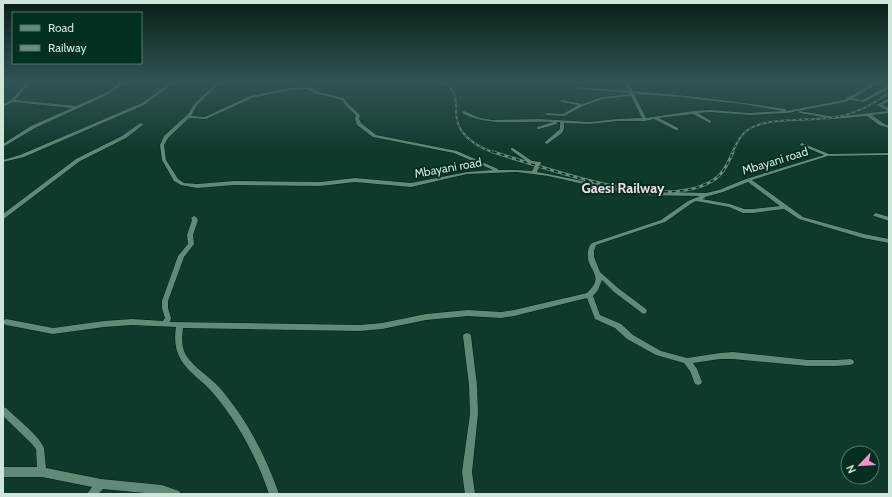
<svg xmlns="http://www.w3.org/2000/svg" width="892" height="497" font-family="Cabin,sans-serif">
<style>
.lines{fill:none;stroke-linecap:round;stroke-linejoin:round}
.street-casing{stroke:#001f14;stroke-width:1}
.street{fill:#618b78;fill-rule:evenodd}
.rail-far1-casing{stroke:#6a8a7d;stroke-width:2}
.rail-casing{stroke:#6a8a7d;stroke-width:3}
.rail-far1{stroke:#022f20;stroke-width:1;stroke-dasharray:3;stroke-linecap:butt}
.rail{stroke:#022f20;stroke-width:1.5;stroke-dasharray:4;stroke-linecap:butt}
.labels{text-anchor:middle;stroke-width:4;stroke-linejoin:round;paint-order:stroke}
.street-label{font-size:12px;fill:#cfe5da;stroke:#022f20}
.quarter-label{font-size:14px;font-weight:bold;fill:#f7d8e8;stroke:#022f20}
</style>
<rect width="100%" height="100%" fill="#0f392a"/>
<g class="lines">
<defs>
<g id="street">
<polygon points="27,82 31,82 15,100 76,106 105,93 122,82 126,82 107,95 35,128 3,147 3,144 31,126 72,108 13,102 3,107 3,104 11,100"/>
<polygon points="171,82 175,82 144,105 24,157 3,162 3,160 20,155 142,103"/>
<path d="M217 82H221L197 105 191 116 205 117 250 96 291 88 308 87 319 92 344 98 348 104 360 115 359 119 361 123 376 135 457 151 498 169V170H517L532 171 536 164 529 163 511 150V148H513L532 161 541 162V163L537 172 548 174 632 191 706 193 719 190 746 179 824 155 800 145V144L802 143 829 154 889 153V155L828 156 752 180 803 217 864 234 889 239V243L863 238 799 219 784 209 753 213H743L729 207 696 201 692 203 665 222 596 245 594 251V257L600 272 618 288 646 309 647 311 646 313 644 314 642 313 614 292 602 280 598 290 593 296 600 315 621 324 633 335 661 351 687 358 720 353 733 352 808 360H836L850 359 853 360 854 362 853 364 850 365 836 366H808L733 359H720L693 363 697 369 702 382 701 384 698 385 695 384 690 371 684 363 656 355 627 339 615 328 595 319 587 298 514 316 501 318 468 316 426 320 382 329 360 331 183 328C182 336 181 347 186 355 194 368 209 376 219 387 246 418 266 456 279 494H269C257 458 238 422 213 393 203 381 189 373 181 360 175 350 174 339 176 327L132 325 104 327 53 334 6 325 4 324V320L6 319 53 328 104 321 132 319 163 321 165 318 162 308V301L178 256 188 244 187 235 192 220 191 218 194 216 196 217 198 220 193 235 194 244 184 257 168 301V308L171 318 170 322 360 325 382 323 426 314 468 310 501 312 514 310 587 293C607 274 585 270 588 252 588 248 590 245 592 243L661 220 688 201 700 196 632 195 548 176 517 172 467 174 411 187 355 182 320 186 234 185 197 188 181 185 174 181 162 160 160 145 164 136 189 113 194 104ZM307 89 317 94 342 100 346 106 356 115 355 119 357 125 373 137 454 153 493 170 467 172 411 183 355 178 320 182 234 181 197 184 184 183 178 179 166 160 164 145 168 138 189 118 206 119 252 98 291 90ZM748 182 780 206 753 209H744L730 204 702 199 705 198V197L723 192Z"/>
<path d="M624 82H628L633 91C684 95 734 101 785 109H786V111L844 100 846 99 847 97H849L875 82H880L853 98 862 100 888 86H889V89L864 102 850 100 845 102 787 113 749 115 710 112 698 113 711 121V123H710L693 114 659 118 678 128V130H676L654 119 645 121H617L590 124 564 123V129L562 133 547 144 545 143V142L560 129V122H557V124L539 129H537V127L553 122C525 120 485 128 461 112L464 111 480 118 492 120 539 119 590 122 617 119 642 118 631 96 603 99 583 106 564 116 547 115 545 114 547 113 563 114 578 105 561 102 560 101 562 100 582 104 602 97 630 94V93L578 89 576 88 578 87 629 91ZM634 94 678 97 742 104 783 111 749 113 710 110 693 111 646 118 635 96 636 95Z"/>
<polygon points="889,98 889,101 882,105 889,108 889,113 872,115 883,123 889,126 889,128 879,125 867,116 834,119 800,113 798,112 800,111 834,117 888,111 877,105"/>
<polygon points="140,123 144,124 126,138 80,161 5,218 3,219 3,214 76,159 122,136"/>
<polygon points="876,213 889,217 889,221 874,216 873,215"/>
<polygon points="467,333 470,334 471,336 477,385 478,414 472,472 475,494 465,494 462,472 470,414 469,385 463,336 464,334"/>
<path d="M3 407 6 408C17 419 39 435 44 448L46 468 101 479 162 485 179 491 181 494H155L103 489 98 494H87L92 487 42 477H3V467H37L36 449 31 443 3 416Z"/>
</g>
</defs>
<!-- street casing -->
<use href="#street" class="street-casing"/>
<!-- street -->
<use href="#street" class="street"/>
<defs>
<g id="rail-far1">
<path d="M443 82C462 96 453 101 457 120 460 137 481 149 496 153"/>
<path d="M732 153C736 145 739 137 745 132 766 114 816 123 842 116 859 112 875 103 889 93"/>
</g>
<path id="rail" d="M493 152C548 168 660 212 712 181 723 175 728 163 733 152"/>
</defs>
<!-- rail-far1 casing -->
<use href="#rail-far1" class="rail-far1-casing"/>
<!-- rail casing -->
<use href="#rail" class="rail-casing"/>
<!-- rail-far1 -->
<use href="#rail-far1" class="rail-far1"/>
<!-- rail -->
<use href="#rail" class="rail"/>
</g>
<!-- sky -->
<linearGradient id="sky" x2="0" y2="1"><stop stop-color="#081f17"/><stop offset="0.54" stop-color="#315455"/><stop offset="1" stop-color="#315455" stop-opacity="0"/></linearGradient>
<rect width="892" height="152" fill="url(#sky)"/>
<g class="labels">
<!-- street labels -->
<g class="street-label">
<text transform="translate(775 161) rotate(-17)" y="4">Mbayani road</text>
<text transform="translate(448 168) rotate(-10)" y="4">Mbayani road</text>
</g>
<!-- quarter labels -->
<g class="quarter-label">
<text x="623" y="193">Gaesi Railway</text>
</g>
</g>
<!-- border -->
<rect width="892" height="497" fill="none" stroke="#cfe5da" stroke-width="8"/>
<!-- legend -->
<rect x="12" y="12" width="130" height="52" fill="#022f20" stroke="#54786a"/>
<rect x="20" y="25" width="20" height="6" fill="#618b78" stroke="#54786a"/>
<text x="48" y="32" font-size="12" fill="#cfe5da">Road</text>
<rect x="20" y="45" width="20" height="6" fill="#6a8a7d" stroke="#54786a"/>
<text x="48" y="52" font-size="12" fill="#cfe5da">Railway</text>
<!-- north arrow -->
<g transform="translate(860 465) rotate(245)"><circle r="19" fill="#022f20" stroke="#54786a"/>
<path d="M0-3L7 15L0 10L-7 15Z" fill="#f890cb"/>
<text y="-6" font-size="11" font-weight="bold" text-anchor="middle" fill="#cfe5da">N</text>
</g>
</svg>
